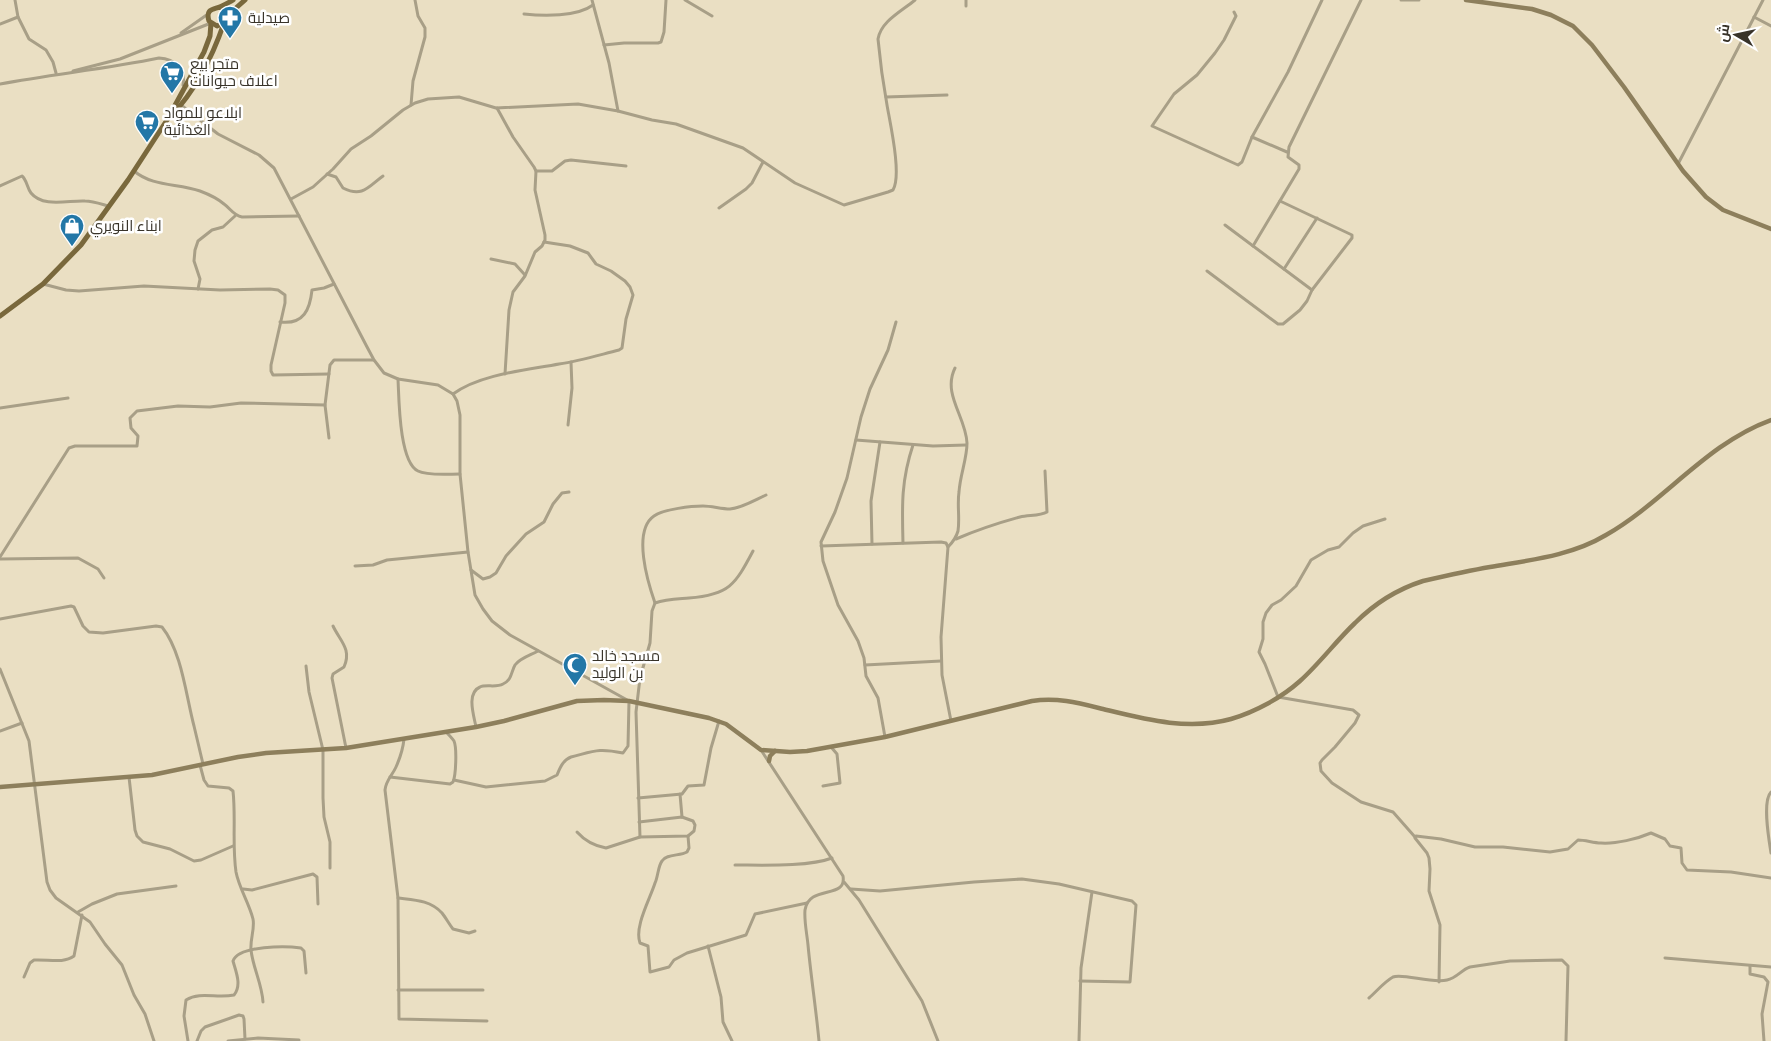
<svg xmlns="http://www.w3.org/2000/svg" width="1771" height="1041" font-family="'PT Serif',Cairo,serif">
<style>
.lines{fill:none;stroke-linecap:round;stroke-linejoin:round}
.street{stroke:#a89f87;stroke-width:3}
.secondary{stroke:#8d7f5c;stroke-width:4.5}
.primary{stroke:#79683c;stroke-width:5}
.labels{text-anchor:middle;stroke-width:5;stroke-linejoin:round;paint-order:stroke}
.poi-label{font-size:15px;fill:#383329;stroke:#fff;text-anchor:start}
</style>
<rect width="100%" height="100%" fill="#eadfc3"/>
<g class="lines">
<!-- street -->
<g class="street">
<polyline points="15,0 18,17"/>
<polyline points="592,0 609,63 618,111"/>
<polyline points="685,0 712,16"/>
<polyline points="1401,0 1419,0"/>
<polyline points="966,6 966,0"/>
<polyline points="1234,12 1236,16 1224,40 1215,53 1197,75 1174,94 1152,126 1238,165 1242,162 1252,137 1288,72 1322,0"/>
<path d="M524 14C543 16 577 17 593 5"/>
<polyline points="1754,17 1771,26"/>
<polyline points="0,24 18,17 29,39 46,50 53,62 56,73"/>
<polyline points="181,33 208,14"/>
<polyline points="604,45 624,43 658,43 661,42 664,32 666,0"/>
<polyline points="73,71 120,59 211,23"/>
<path d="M0 84C53 74 106 69 159 58 175 59 186 69 183 85"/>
<polyline points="886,97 947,95"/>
<path d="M181 105 218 134 259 155 274 168 366 345 374 360 384 373 398 379 438 385 453 394 457 401 460 415V474L468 552 475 595 483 609 492 621 510 635 629 701 628 746 623 753C598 748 595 751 571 757 563 760 560 768 557 775L545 781 486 787 454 780"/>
<polyline points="411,105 413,81 425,37 425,28 418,16 415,0"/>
<polyline points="497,108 513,137 534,167 536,171 535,190 545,235 545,240 542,246 535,252 525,276 513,292 509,310 505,374"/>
<polyline points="1252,137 1287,152"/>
<polyline points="1678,164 1763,0"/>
<path d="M134 171C153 187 178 183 200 191 208 194 217 198 224 204 231 209 233 215 242 217L299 216"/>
<polyline points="536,171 552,171 565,161 571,160 626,166"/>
<path d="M327 174 336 177 343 188C363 198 369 186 383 176"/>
<path d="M0 186 22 176C27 180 27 188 31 193 43 208 69 200 85 201 93 201 101 204 108 206"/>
<path d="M291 199 313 187 333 169 351 149 371 136 403 110 415 103 428 99 459 97 496 108 578 104 618 111 652 120 676 124 743 148 795 183 844 205 888 192 893 190C902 175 890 123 887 105 883 83 880 61 878 39 881 21 902 11 915 0"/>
<polyline points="719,208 746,189 752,183 763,162"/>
<polyline points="1225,225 1312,290"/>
<polyline points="1253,246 1299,169 1299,165 1288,157 1289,147 1361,0"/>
<polyline points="491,259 515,264 525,275"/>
<polyline points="1284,269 1317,218"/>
<polyline points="1207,271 1278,324 1283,324 1300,310 1307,301 1312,290 1352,238 1352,235 1280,201"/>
<polyline points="43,284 66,290 79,291 144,286 220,290 270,289 278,290 285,295 285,303 271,365 271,371 273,375 329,374"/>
<polyline points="198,289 200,279 194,261 195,250 198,241 212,230 223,227 235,216"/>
<path d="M280 322C304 325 310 309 312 290L324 288 334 284"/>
<path d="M398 379C399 398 399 462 418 471 427 476 449 474 460 474"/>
<path d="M453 394C480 374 527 370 559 364 580 361 599 355 619 350L622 348 626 319 633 295 630 287 625 281 611 271 596 264 588 253 570 246 544 242"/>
<polyline points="0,408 68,398"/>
<polyline points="568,425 572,388 571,362"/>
<polyline points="329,438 325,405 330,365 334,360 373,360"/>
<polyline points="856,440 933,446 966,445"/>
<polyline points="1385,519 1363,526 1353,533 1339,547 1328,550 1311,560 1296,586 1281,600 1272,605 1266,613 1263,622 1263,639 1259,652 1265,664 1278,697 1353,710 1359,715 1355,723 1335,747 1322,760 1320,763 1321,771 1332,783 1361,802 1393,812 1415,837"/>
<path d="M956 539C977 530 998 523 1020 517 1029 515 1040 516 1047 512L1045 471"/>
<path d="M903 543C902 506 901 481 913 445"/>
<polyline points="872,544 871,501 880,442"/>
<polyline points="821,546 941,542 946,543 948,547"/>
<polyline points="0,557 69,448 75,446 137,446 138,436 131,428 130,418 137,411 178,406 210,407 241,403 325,405"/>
<polyline points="0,559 78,558 98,569 104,578"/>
<polyline points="355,566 373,565 387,560 468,552"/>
<polyline points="471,570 483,579 490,577 496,573 506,556 526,534 544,522 553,504 562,493 569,492"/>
<path d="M655 603C648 583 632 531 654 516 664 509 692 506 703 506 712 506 721 509 730 509 742 508 755 500 766 495"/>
<path d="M0 619 71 606 74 607 83 626 89 632 103 633 156 626 162 627C182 652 186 696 194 726 197 739 200 751 203 764"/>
<path d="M333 626C340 641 352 649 344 667L333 674 332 678 346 748"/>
<polyline points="865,665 941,661"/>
<polyline points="306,666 309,692 323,750 323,798 324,817 330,842 330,868"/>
<polyline points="0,669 29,741 47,882 50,890 56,898 90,922 105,944 122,965 134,995 145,1014 154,1041"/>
<path d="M951 721 942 675 941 637 948 547C953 542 956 538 958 531 960 518 957 505 959 492 960 475 967 459 967 443 966 417 942 394 955 368"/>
<path d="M476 727C474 716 466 693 480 687 486 684 496 688 503 684 512 680 511 672 515 665 520 658 531 655 538 651"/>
<polyline points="0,731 22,723"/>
<polyline points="885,737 878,698 866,676 864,658 858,641 838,605 823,561 821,542 835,512 847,478 861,417 870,389 888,350 896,322"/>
<path d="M404 739C403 749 400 758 396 767 392 776 386 780 385 790L398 898 399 1019 487 1021"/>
<path d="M761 750 843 876C847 900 809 884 805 910 804 921 807 934 808 945 811 977 816 1009 819 1041"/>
<path d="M200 765 204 780 208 786 229 788 233 791C236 818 232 845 236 872 239 888 249 903 253 919 255 929 250 939 251 950 253 968 262 984 263 1002"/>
<polyline points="129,777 135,830 137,836 143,842 170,849 194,861 201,860 233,846"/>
<path d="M390 777 450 784 453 782C456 775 457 748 454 741 452 738 449 735 446 732"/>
<polyline points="823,786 840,783 837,754 831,747"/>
<path d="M1771 792C1762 801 1769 840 1771 853"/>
<polyline points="680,794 682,817"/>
<polyline points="638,798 682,794 688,786 704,785 711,748 719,721"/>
<path d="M577 832C585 841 595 846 606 848L640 837 688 836 694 831 695 825 693 821 682 817 639 822"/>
<path d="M688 836 689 848 687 852C680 856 666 854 662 861 658 866 658 877 655 883 650 899 634 927 640 943L648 946 650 972 669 967 674 960 687 953 746 935 755 914 807 903"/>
<path d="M640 837 636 712 640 678 650 643 652 611 655 603C666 599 677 599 689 598 729 595 735 585 753 551"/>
<path d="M735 865C761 865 809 867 832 858"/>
<polyline points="844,882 859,900 922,1001 938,1041"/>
<polyline points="243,889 252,890 313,874 317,877 318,904"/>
<polyline points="851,889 880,891 974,882 1022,879 1059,884 1132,901 1136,905 1130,982 1080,981"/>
<path d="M398 898C414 900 430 900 442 913 446 918 449 924 453 929L469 933 475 931"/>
<polyline points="78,912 92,904 117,894 176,886"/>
<polyline points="708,946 721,997 723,1022 732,1041"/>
<polyline points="1665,958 1771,967"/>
<polyline points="1750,966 1750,974 1764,977 1768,982 1762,1014 1764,1041"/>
<path d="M24 977 30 963 34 960C48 959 63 964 74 956L82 915"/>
<path d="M1439 982 1440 925 1429 891 1430 869 1429 858 1427 853 1415 838 1416 836 1441 839 1475 847H1503L1550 852 1568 849 1578 840C1586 840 1593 843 1601 843 1616 844 1637 839 1651 833L1665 839 1670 846 1681 848 1682 863 1687 870 1731 872 1771 878"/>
<polyline points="398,990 483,990"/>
<path d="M1369 998C1376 992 1384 982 1393 977 1403 973 1432 984 1447 980 1457 978 1461 970 1470 967L1510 961 1562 960 1568 966 1566 1041"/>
<path d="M188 1041 184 1016 186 1000C201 991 217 999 234 995 242 985 236 972 233 961 239 945 287 946 301 948L304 951 306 973"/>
<polyline points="197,1041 201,1031 205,1027 239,1015 243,1016 244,1019 245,1039"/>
<polyline points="228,1041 258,1038 299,1040"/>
<polyline points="1079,1041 1081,968 1092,892"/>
</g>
<!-- secondary -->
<g class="secondary">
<polyline points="1466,0 1532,9 1551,15 1573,26 1592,45 1624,87 1683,171 1706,197 1723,210 1771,229"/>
<polyline points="769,761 770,756 775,751"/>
<path d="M0 787 152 775 238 757 266 753 346 748 476 727 504 721 577 701 604 700 629 701 709 718 726 724 761 750 790 752 807 751 885 737 1032 701C1057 697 1079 703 1103 709 1144 719 1188 731 1231 719 1255 712 1281 698 1300 681 1320 663 1336 641 1355 623 1374 604 1398 589 1423 581 1445 576 1467 571 1490 567 1530 560 1571 556 1606 535 1664 502 1707 443 1771 420"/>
</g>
<!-- primary -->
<g class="primary">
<path d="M220 7 224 10 227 16 224 23 217 26 209 21C205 8 214 10 222 6 226 4 230 2 233 0"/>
<polyline points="227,16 245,0"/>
<path d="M171 116C195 91 213 55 224 23"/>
<polyline points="0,316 43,284 81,245 128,180 167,120 204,52 210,36 211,23"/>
</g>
</g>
<!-- icons -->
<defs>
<symbol id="pharmacy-pin" viewBox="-11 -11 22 30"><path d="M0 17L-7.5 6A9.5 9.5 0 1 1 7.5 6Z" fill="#2377a7" stroke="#fff"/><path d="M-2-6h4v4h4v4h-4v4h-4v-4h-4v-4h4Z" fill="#fff"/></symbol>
<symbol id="supermarket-pin" viewBox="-11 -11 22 30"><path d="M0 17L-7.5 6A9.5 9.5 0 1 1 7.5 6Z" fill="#2377a7" stroke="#fff"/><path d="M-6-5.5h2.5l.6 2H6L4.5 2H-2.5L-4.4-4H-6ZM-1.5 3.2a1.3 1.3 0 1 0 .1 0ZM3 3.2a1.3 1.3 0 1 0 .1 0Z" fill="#fff"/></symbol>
<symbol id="shop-pin" viewBox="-11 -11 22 30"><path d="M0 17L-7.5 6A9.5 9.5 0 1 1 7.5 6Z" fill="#2377a7" stroke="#fff"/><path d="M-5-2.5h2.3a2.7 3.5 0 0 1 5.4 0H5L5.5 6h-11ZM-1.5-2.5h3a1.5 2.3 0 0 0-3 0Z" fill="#fff"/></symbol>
<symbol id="mosque-pin" viewBox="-11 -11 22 30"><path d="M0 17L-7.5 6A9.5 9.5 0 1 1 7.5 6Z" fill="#2377a7" stroke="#fff"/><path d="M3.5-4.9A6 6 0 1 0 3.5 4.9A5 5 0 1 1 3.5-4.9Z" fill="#fff"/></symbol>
</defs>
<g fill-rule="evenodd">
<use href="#pharmacy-pin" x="216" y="4" width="28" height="38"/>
<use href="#supermarket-pin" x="158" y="59" width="28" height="38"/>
<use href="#supermarket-pin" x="133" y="108" width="28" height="38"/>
<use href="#shop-pin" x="58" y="212" width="28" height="38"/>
<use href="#mosque-pin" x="561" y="651" width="28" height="38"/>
</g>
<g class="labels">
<!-- poi labels -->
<g class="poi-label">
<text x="248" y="23">صيدلية</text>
<text x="190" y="69">متجر بيع<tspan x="190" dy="17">اعلاف حيوانات</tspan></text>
<text x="164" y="118">ابلاعو للمواد<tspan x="164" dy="17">الغذائية</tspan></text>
<text x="90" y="231">ابناء النويري</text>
<text x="592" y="661">مسجد خالد<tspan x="592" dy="17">بن الوليد</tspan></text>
</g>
</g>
<!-- north arrow -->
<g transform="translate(1736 35) rotate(279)" stroke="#ffffff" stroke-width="4" paint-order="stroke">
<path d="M0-4L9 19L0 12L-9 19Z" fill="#383329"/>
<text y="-8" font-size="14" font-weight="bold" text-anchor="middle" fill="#383329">ش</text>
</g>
</svg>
